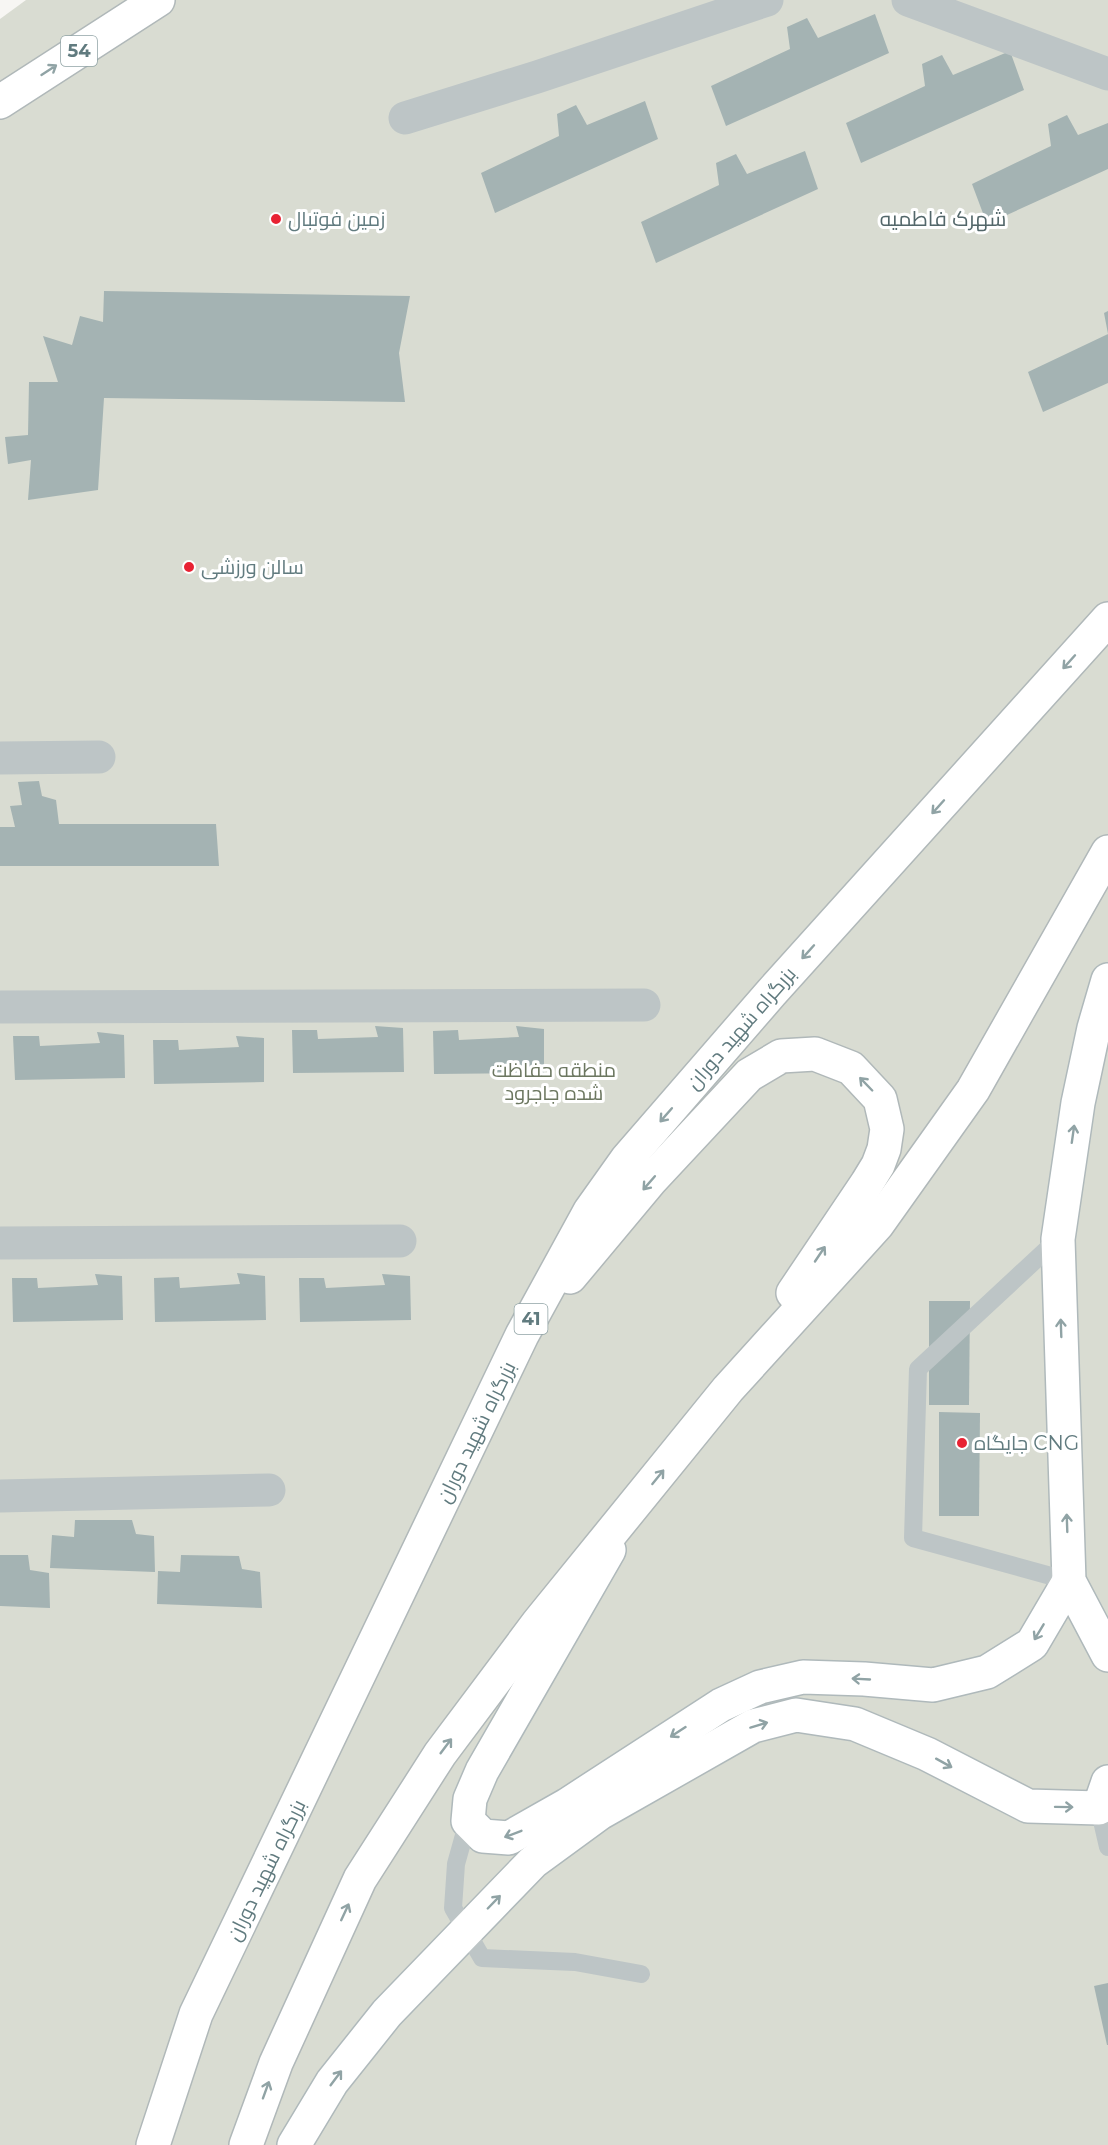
<svg xmlns="http://www.w3.org/2000/svg" width="1108" height="2145" font-family="Montserrat,Cairo,sans-serif">
<style>
.green{fill:#d9dcd2}
.building{fill:#a4b3b3}
.lines{fill:none;stroke-linecap:round;stroke-linejoin:round}
.secondary-casing{stroke:#afb9bb;stroke-width:36}
.highway-casing{stroke:#b0b8b9;stroke-width:36}
.lane{stroke:#bdc5c6;stroke-width:18}
.street{stroke:#bdc5c6;stroke-width:33}
.secondary{stroke:#fff;stroke-width:33}
.highway{stroke:#fff;stroke-width:33}
.oneway{stroke:#90a3a5}
.poi-dot{fill:#e82233;stroke:#fff;stroke-width:2}
.labels{text-anchor:middle;stroke-width:6;stroke-linejoin:round;paint-order:stroke}
.shield{fill:#fff;stroke:#90a3a5;stroke-width:1.5}
.shield-label{font-size:18px;font-weight:bold;fill:#617b7f}
.poi-label{font-size:20px;fill:#617b7f;stroke:#fff;text-anchor:start}
.street-label{font-size:20px;fill:#617b7f;stroke:#fff}
.park-label{font-size:20px;fill:#6c7760;stroke:#fff}
.neighbourhood-label{font-size:21px;fill:#53676a;stroke:#fff}
</style>
<rect width="100%" height="100%" fill="#f7f6f3"/>
<!-- green -->
<polygon class="green" points="26,0 1108,0 1108,2145 0,2145 0,19"/>
<!-- building -->
<g class="building">
<polygon points="875,14 889,53 726,126 711,86 790,49 787,27 807,18 818,38"/>
<polygon points="1010,51 1024,90 861,163 846,123 925,86 922,64 942,55 953,75"/>
<polygon points="645,101 658,139 495,213 481,173 559,136 557,114 576,105 587,125"/>
<polygon points="1067,115 1078,135 1108,123 1108,169 987,224 972,184 1051,146 1048,124"/>
<polygon points="805,151 818,189 656,263 641,222 719,185 716,163 736,154 747,174"/>
<polygon points="104,291 410,296 399,353 405,402 104,398 98,490 28,500 31,460 8,464 5,437 28,435 29,382 58,382 43,336 72,345 80,316 103,322"/>
<polygon points="1108,311 1108,383 1043,412 1028,372 1108,334 1104,313"/>
<polygon points="39,781 42,796 56,800 59,824 216,824 219,866 0,866 0,827 15,827 10,806 22,805 18,782"/>
<polygon points="375,1026 403,1028 404,1072 293,1073 292,1030 317,1030 318,1039 378,1037"/>
<polygon points="516,1026 544,1029 544,1073 434,1074 433,1031 458,1030 459,1040 519,1037"/>
<polygon points="97,1032 124,1035 125,1078 15,1080 13,1036 39,1036 40,1046 100,1043"/>
<polygon points="236,1036 264,1038 264,1082 154,1084 153,1040 178,1040 179,1050 239,1047"/>
<polygon points="237,1273 265,1276 266,1320 155,1322 154,1278 179,1277 180,1288 240,1284"/>
<polygon points="95,1274 122,1276 123,1320 13,1322 12,1278 37,1278 38,1288 98,1285"/>
<polygon points="382,1274 410,1276 411,1320 300,1322 299,1278 324,1278 326,1288 385,1285"/>
<polygon points="929,1301 970,1301 969,1405 929,1405"/>
<polygon points="939,1412 980,1413 979,1516 939,1516"/>
<polygon points="75,1520 132,1520 136,1534 154,1536 155,1572 50,1568 52,1535 74,1537"/>
<polygon points="0,1555 28,1555 30,1570 49,1573 50,1608 0,1606"/>
<polygon points="181,1555 239,1556 242,1569 260,1572 262,1608 157,1604 158,1571 180,1572"/>
<polygon points="1108,1983 1108,2045 1107,2045 1094,1986"/>
</g>
<g class="lines">
<defs>
<g id="secondary">
<polyline points="1108,980 1094,1028 1078,1103 1058,1239 1069,1581 1108,1655"/>
<polyline points="609,1550 482,1771 470,1799 468,1821 483,1836 509,1838 567,1805 721,1705 760,1687 803,1677 864,1679 933,1685 987,1672 1032,1644 1069,1581"/>
<polyline points="294,2145 332,2082 387,2013 533,1862 600,1813 753,1726 796,1715 855,1724 927,1754 1028,1806 1099,1808 1108,1782"/>
</g>
<g id="highway">
<polyline points="0,102 158,0"/>
<polyline points="570,1277 651,1180 749,1075 781,1056 815,1054 851,1068 880,1099 887,1129 884,1149 878,1165 867,1183 793,1293"/>
<polyline points="153,2145 196,2014 522,1335 590,1211 627,1159 771,993 1108,619"/>
<polyline points="246,2145 276,2063 360,1879 440,1754 538,1623 728,1389 877,1225 973,1090 1108,852"/>
</g>
</defs>
<!-- secondary casing -->
<use href="#secondary" class="secondary-casing"/>
<!-- highway casing -->
<use href="#highway" class="highway-casing"/>
<!-- lane -->
<g class="lane">
<polyline points="1058,1239 918,1369 913,1538 1069,1581"/>
<polyline points="1099,1808 1108,1847"/>
<polyline points="468,1821 456,1864 453,1908 482,1958 575,1962 641,1974"/>
</g>
<!-- street -->
<g class="street">
<polyline points="908,0 1108,74"/>
<polyline points="405,118 537,77 767,0"/>
<polyline points="0,758 99,757"/>
<polyline points="0,1007 644,1005"/>
<polyline points="0,1243 400,1241"/>
<polyline points="0,1496 269,1490"/>
</g>
<!-- secondary -->
<use href="#secondary" class="secondary"/>
<!-- highway -->
<use href="#highway" class="highway"/>
</g>
<!-- one-way arrows -->
<defs><path id="oneway-shaft" d="M-6 0H5M1.5-3L5.5 0L1.5 3" fill="none" stroke-width="1.6" stroke-linecap="round" stroke-linejoin="round" transform="scale(1.5)"/></defs>
<g class="oneway">
<use href="#oneway-shaft" transform="translate(49 70) rotate(-33)"/>
<use href="#oneway-shaft" transform="translate(1069 662) rotate(132)"/>
<use href="#oneway-shaft" transform="translate(938 807) rotate(132)"/>
<use href="#oneway-shaft" transform="translate(808 952) rotate(132)"/>
<use href="#oneway-shaft" transform="translate(866 1084) rotate(-134)"/>
<use href="#oneway-shaft" transform="translate(666 1115) rotate(131)"/>
<use href="#oneway-shaft" transform="translate(1073 1134) rotate(-82)"/>
<use href="#oneway-shaft" transform="translate(649 1183) rotate(131)"/>
<use href="#oneway-shaft" transform="translate(820 1254) rotate(-56)"/>
<use href="#oneway-shaft" transform="translate(1061 1328) rotate(-92)"/>
<use href="#oneway-shaft" transform="translate(658 1477) rotate(-51)"/>
<use href="#oneway-shaft" transform="translate(1067 1523) rotate(-92)"/>
<use href="#oneway-shaft" transform="translate(1039 1632) rotate(121)"/>
<use href="#oneway-shaft" transform="translate(861 1679) rotate(-177)"/>
<use href="#oneway-shaft" transform="translate(759 1725) rotate(-17)"/>
<use href="#oneway-shaft" transform="translate(678 1732) rotate(147)"/>
<use href="#oneway-shaft" transform="translate(446 1746) rotate(-53)"/>
<use href="#oneway-shaft" transform="translate(944 1763) rotate(29)"/>
<use href="#oneway-shaft" transform="translate(1064 1807) rotate(1)"/>
<use href="#oneway-shaft" transform="translate(513 1834) rotate(159)"/>
<use href="#oneway-shaft" transform="translate(494 1902) rotate(-46)"/>
<use href="#oneway-shaft" transform="translate(345 1912) rotate(-65)"/>
<use href="#oneway-shaft" transform="translate(336 2078) rotate(-53)"/>
<use href="#oneway-shaft" transform="translate(266 2090) rotate(-70)"/>
</g>
<!-- markers -->
<g class="poi-dot">
<circle cx="276" cy="219" r="6"/>
<circle cx="189" cy="567" r="6"/>
<circle cx="962" cy="1443" r="6"/>
</g>
<g class="labels">
<!-- shield labels -->
<g class="shield">
<rect x="61" y="36" width="36" height="30" rx="4.5"/>
<rect x="514.5" y="1304" width="33" height="30" rx="4.5"/>
</g>
<g class="shield-label">
<text x="79" y="57">54</text>
<text x="531" y="1325">41</text>
</g>
<!-- poi labels -->
<g class="poi-label">
<text x="288" y="226">زمین فوتبال</text>
<text x="201" y="574">سالن ورزشی</text>
<text x="974" y="1450">جایگاه CNG</text>
</g>
<!-- street labels -->
<g class="street-label">
<text transform="translate(741 1028) rotate(-49)" y="7">بزرگراه شهید دوران</text>
<text transform="translate(476 1432) rotate(-64)" y="7">بزرگراه شهید دوران</text>
<text transform="translate(266 1870) rotate(-64)" y="7">بزرگراه شهید دوران</text>
</g>
<!-- park labels -->
<g class="park-label">
<text x="554" y="1077">منطقه حفاظت<tspan x="554" dy="23">شده جاجرود</tspan></text>
</g>
<!-- neighbourhood labels -->
<g class="neighbourhood-label">
<text x="943" y="226">شهرک فاطمیه</text>
</g>
</g>
</svg>
